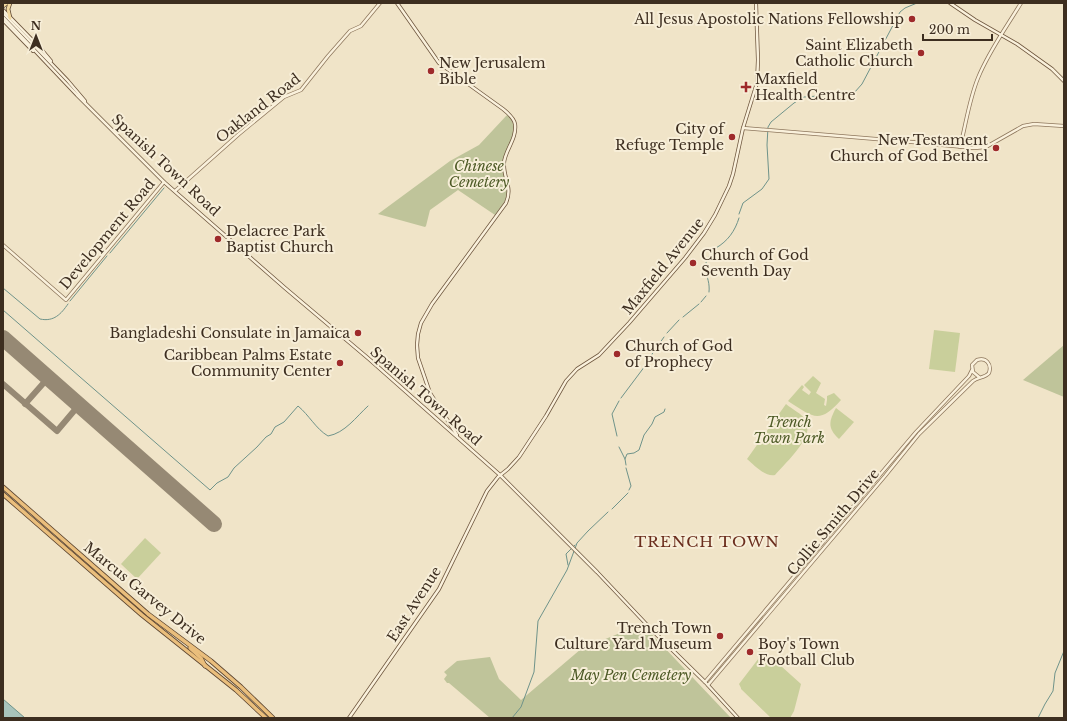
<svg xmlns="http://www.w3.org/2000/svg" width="1067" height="721" font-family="'Libre Baskerville',serif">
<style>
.green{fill:#c9cf9b}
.cemetery{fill:#bfc49a}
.water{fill:#a9c4bc;stroke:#6f938a}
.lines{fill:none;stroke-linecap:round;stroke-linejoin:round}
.stream{stroke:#6f938a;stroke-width:1}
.taxiway{stroke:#968974;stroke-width:6}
.runway{stroke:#968974;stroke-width:16}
.tertiary-casing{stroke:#8d765c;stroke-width:4}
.secondary-casing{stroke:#6f573f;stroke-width:4}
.primary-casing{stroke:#5b4430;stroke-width:4.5}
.trunk-casing{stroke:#5b4430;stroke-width:5}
.tertiary{stroke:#faf1dc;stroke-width:2.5}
.secondary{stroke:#faf1dc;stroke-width:2.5}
.primary{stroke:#f3d9a0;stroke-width:3}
.trunk{stroke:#eabe7c;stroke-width:3.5}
.poi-dot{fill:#9e2a2b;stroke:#f7eed8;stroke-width:1.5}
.labels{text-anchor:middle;stroke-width:4;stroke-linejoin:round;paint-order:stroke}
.poi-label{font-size:14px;fill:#3d2e20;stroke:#f7eed8;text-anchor:end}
.street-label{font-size:14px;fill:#3d2e20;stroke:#f7eed8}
.park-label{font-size:14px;font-style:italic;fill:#4d5a26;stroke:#f7eed8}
.neighbourhood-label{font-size:15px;letter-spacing:1px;fill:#6b2e1e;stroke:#f7eed8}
</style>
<rect width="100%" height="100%" fill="#f0e4c8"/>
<!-- green -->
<g class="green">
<polygon points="934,330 960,333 955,372 929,369"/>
<path d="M813 376 821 383 816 393 825 399 824 405 826 406 827 400V396L834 393 841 400C819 425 813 417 788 401L802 385 804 387 802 390 809 395 811 392 804 385Z"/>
<path d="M786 404C792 409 802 414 806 420 815 437 785 463 775 475 765 477 754 465 747 459Z"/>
<path d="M836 408 854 422 839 439C827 428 829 421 836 408Z"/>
<polygon points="145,538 161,553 137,579 121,564"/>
<polygon points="762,654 773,664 774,663 781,666 801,684 794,711 790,718 771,718 741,689 741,688 739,684"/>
</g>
<!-- cemetery -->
<g class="cemetery">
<path d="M507 115C523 127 507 148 504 162 502 172 509 185 507 196 505 203 499 209 495 215L458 190 430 210 426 226 425 227 378 214 450 161 479 145Z"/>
<polygon points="1064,345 1064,397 1023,380"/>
<polygon points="642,624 731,718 490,718 449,683 447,683 444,679 447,675 444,672 457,661 490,657 499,679 521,700 581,649"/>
</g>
<!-- water -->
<polygon class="water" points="3,699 25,718 3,718"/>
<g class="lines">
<!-- stream -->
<g class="stream">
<polyline points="739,214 743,203 762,189 769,179 767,145 768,127 771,122 794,103 804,97 818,96 844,100 847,99 854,93 862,84 900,12 905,8 917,3"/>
<path d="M716 248C728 241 735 231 739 218"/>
<polyline points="110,253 164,188"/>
<path d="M3 288 40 319C54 322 61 314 68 304"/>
<path d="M709 292C711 274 697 269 713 252"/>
<polyline points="70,301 107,256"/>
<polyline points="701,302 706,296"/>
<path d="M3 310 210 490 217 483 228 477 234 468 257 447 266 437 271 434 275 427 284 422 298 406C309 415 316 429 328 436 345 433 356 417 368 406"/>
<polyline points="683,317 699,304"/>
<polyline points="667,333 679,320"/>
<polyline points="650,357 664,337"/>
<polyline points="621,398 648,362"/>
<polyline points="617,436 612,414 619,401"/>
<polyline points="619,447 625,459 626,465"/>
<polyline points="625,459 627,454 634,453 639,450 644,435 652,424 655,417 664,412 665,409"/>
<polyline points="626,468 631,486 629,490"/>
<polyline points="612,509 628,493"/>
<polyline points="568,565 566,554 575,545"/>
<polyline points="512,718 521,707 534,672 538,621 567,570 577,543 588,531 608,512"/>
<polyline points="1038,718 1045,704 1053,691 1055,673 1064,651"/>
</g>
<!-- taxiway -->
<g class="taxiway">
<polyline points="3,384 57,431 79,405"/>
<polyline points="25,404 48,378"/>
</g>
<!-- runway -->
<polyline class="runway" points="3,338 214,524"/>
<defs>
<g id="tertiary">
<polyline points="743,128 912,142 974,148 986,147 1023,126 1034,124 1064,126"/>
<path d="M960 147C966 124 969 100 978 78 989 51 1006 28 1021 3"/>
<polyline points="175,191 239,134 284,97 301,90 328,56 350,31 361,26 380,3"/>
<polyline points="3,245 66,300 164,182"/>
<polyline points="705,682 916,432 969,376 972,370"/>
<path d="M708 685 885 476 919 434 973 381C978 377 985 378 989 373 992 364 986 357 977 360L972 365 973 372 979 377"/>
</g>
<g id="secondary">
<path d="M397 3 439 63 503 109C508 113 514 118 515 124 517 139 505 150 504 163 503 178 513 187 506 203L432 304 421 323 418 334 417 345 418 358 430 393 457 435"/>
<polyline points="950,3 975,20 1017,44 1052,69 1064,81"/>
<polyline points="3,10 41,49 51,61"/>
<polyline points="3,13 68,81 85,101"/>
<polyline points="3,17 77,95 164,182 285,288 369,359 500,475 597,572 650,628 705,682 738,718"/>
<polyline points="3,20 33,51"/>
<polyline points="349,718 439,589 487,491 498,477 508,469 519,457 546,416 566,381 577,369 599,355 629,323 685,258 704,233 715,215 729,186 733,174 743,128 757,83 758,60 756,3"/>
</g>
<g id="primary">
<polyline points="3,6 7,3"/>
<polyline points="10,18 8,9 10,3"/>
</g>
<g id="trunk">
<polyline points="3,487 148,614 211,661 241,687 273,718"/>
<polyline points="3,494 142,615 236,690 266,718"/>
<polyline points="190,648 201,658 205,666"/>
</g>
</defs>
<!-- tertiary casing -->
<use href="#tertiary" class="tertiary-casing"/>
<!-- secondary casing -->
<use href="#secondary" class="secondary-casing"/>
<!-- primary casing -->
<use href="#primary" class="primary-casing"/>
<!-- trunk casing -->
<use href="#trunk" class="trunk-casing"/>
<!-- tertiary -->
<use href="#tertiary" class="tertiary"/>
<!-- secondary -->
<use href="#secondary" class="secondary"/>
<!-- primary -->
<use href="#primary" class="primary"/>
<!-- trunk -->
<use href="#trunk" class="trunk"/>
</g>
<!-- markers -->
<g class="poi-dot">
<circle cx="912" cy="19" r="4"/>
<circle cx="921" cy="53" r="4"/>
<circle cx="431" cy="71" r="4"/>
<path d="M744 81h4v4h4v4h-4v4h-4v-4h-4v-4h4z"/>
<circle cx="732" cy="137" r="4"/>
<circle cx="996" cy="148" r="4"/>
<circle cx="218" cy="239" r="4"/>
<circle cx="693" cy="263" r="4"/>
<circle cx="358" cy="333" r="4"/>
<circle cx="617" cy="354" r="4"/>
<circle cx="340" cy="363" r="4"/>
<circle cx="720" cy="636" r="4"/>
<circle cx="750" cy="652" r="4"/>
</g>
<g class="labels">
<!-- poi labels -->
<g class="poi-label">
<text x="904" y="24">All Jesus Apostolic Nations Fellowship</text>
<text x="913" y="50">Saint Elizabeth<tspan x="913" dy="16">Catholic Church</tspan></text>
<text x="439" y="68" text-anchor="start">New Jerusalem<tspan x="439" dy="16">Bible</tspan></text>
<text x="755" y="84" text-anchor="start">Maxfield<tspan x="755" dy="16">Health Centre</tspan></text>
<text x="724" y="134">City of<tspan x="724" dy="16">Refuge Temple</tspan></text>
<text x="988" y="145">New Testament<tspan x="988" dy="16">Church of God Bethel</tspan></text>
<text x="226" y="236" text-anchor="start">Delacree Park<tspan x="226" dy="16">Baptist Church</tspan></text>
<text x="701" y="260" text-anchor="start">Church of God<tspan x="701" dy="16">Seventh Day</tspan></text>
<text x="350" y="338">Bangladeshi Consulate in Jamaica</text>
<text x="625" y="351" text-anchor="start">Church of God<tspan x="625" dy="16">of Prophecy</tspan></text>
<text x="332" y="360">Caribbean Palms Estate<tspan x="332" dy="16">Community Center</tspan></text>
<text x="712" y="633">Trench Town<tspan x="712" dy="16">Culture Yard Museum</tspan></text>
<text x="758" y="649" text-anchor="start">Boy's Town<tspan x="758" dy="16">Football Club</tspan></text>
</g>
<!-- street labels -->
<g class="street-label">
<text transform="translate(258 108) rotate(-38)" y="5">Oakland Road</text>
<text transform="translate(166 165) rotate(43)" y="5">Spanish Town Road</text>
<text transform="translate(107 234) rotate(-50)" y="5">Development Road</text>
<text transform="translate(663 266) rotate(-51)" y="5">Maxfield Avenue</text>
<text transform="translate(426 396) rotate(41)" y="5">Spanish Town Road</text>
<text transform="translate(833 522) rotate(-50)" y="5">Collie Smith Drive</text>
<text transform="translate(145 593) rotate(39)" y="5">Marcus Garvey Drive</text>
<text transform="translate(414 604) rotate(-57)" y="5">East Avenue</text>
</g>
<!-- park labels -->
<g class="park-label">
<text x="479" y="171">Chinese<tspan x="479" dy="16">Cemetery</tspan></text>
<text x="789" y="427">Trench<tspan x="789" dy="16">Town Park</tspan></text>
<text x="631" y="680">May Pen Cemetery</text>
</g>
<!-- neighbourhood labels -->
<g class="neighbourhood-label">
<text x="707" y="547">TRENCH TOWN</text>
</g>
</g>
<!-- border -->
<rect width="1067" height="721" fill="none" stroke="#3d2e20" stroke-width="8"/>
<!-- north arrow -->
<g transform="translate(36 36)" stroke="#f7eed8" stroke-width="3" paint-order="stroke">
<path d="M0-3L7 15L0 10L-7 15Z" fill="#3d2e20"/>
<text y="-6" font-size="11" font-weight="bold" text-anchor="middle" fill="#3d2e20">N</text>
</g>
<!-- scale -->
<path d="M923 34v6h69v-6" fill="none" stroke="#3d2e20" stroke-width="2"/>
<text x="929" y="34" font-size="12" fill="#3d2e20" stroke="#f7eed8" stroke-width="3" paint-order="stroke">200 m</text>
</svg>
